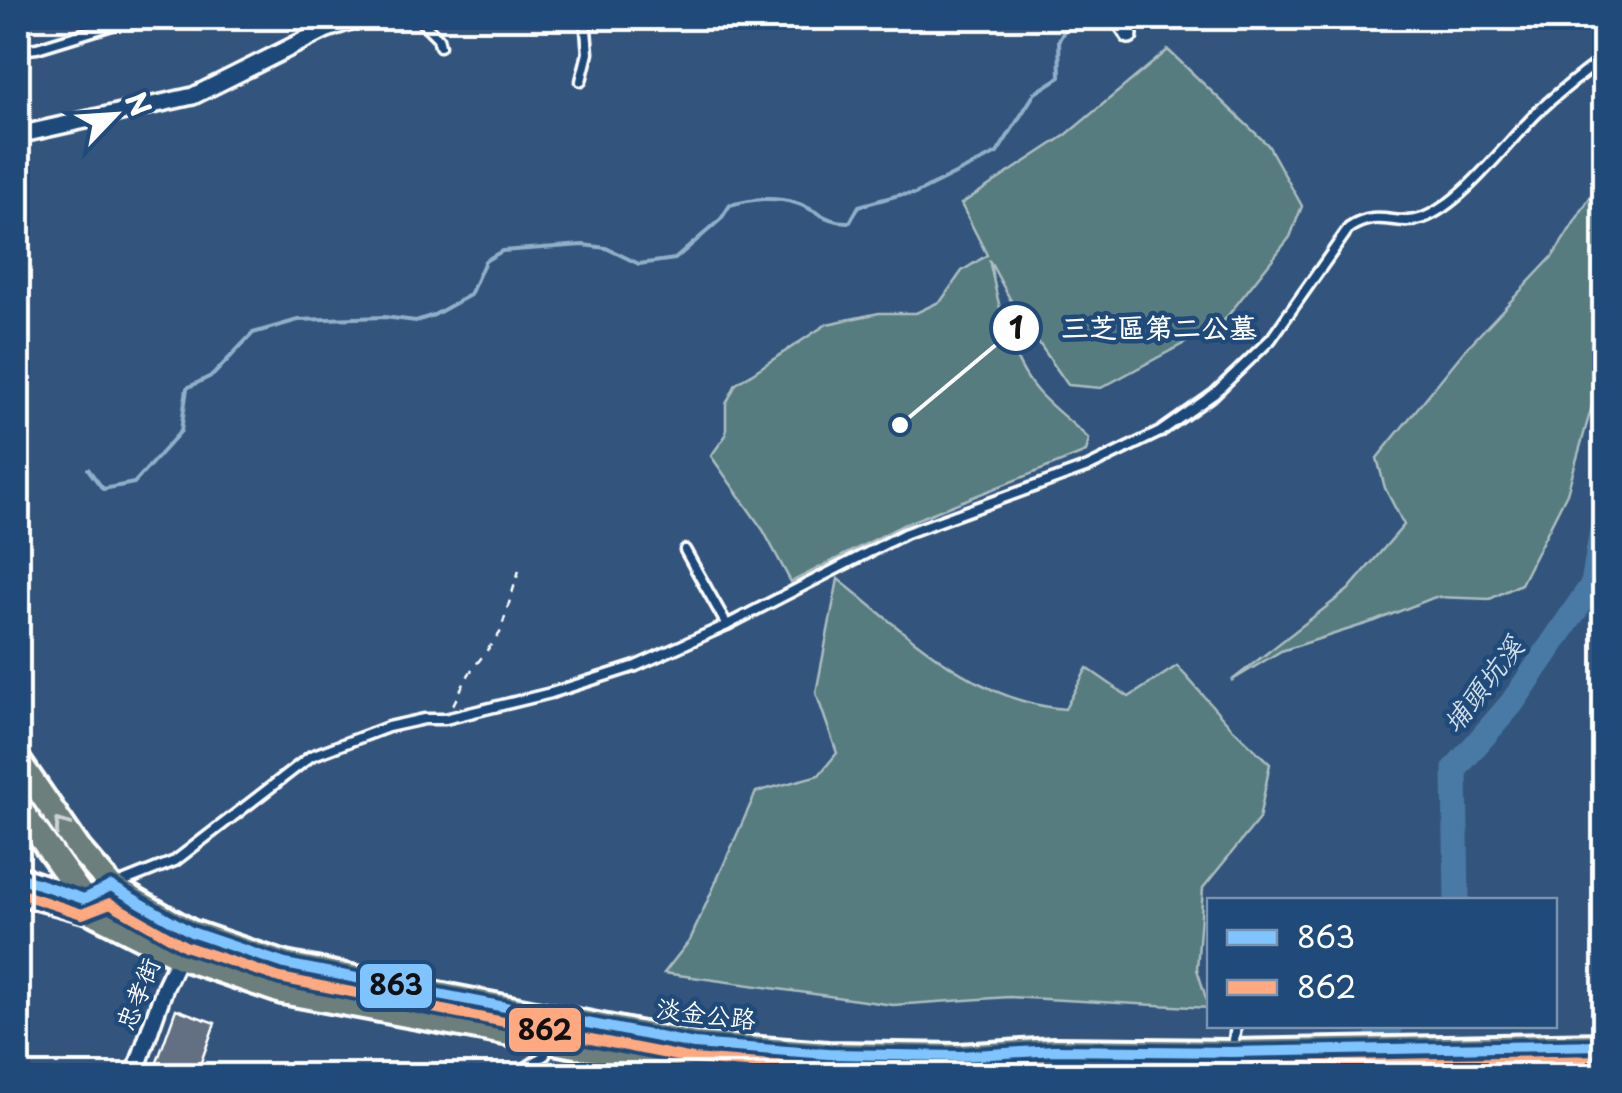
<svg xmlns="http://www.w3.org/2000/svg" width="1622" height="1093" font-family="'Playpen Sans','LXGW WenKai TC',sans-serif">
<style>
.green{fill:#577b80;stroke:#abbdc0;stroke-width:2.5}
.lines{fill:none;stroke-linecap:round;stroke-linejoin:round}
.stream{stroke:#91afc9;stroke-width:4}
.river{stroke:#487aa5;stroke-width:25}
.building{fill:#636f83;stroke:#fff;stroke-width:2.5}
.lane-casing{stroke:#fff;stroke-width:15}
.street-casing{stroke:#fff;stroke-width:22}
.secondary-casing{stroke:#fff;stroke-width:28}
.primary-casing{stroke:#fff;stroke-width:30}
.path{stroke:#fff;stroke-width:2.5;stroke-dasharray:8 8;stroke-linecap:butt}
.lane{stroke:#1f4a7a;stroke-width:8}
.street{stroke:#1f4a7a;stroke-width:15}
.secondary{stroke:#1f4a7a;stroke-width:20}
.primary{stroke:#6c7f7c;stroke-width:22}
.bus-1-casing{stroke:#1f4a7a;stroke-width:18}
.bus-2-casing{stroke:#1f4a7a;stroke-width:18}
.bus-1{stroke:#80c4ff;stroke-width:10}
.bus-2{stroke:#ffa980;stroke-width:10}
.oneway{stroke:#ccd2d1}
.labels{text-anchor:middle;stroke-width:9;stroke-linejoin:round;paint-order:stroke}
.street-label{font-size:25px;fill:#fff;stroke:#1f4a7a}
.water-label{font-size:28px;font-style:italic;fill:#d1dee8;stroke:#1f4a7a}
.leader{fill:none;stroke:#fff;stroke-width:4}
.callout-dot{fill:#fff;stroke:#1f4a7a;stroke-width:4}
.mark-label{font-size:30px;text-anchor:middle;font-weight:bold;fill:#111}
.callout-label{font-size:28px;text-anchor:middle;font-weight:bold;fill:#fff;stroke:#1f4a7a;stroke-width:9;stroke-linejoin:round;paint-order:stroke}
.line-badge{stroke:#1f4a7a;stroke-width:4}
.pale-badge-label{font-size:28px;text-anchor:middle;font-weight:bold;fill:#111}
</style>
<rect width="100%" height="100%" fill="#33557d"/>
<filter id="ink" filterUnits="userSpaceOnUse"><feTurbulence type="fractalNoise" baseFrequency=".01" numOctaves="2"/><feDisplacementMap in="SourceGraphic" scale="20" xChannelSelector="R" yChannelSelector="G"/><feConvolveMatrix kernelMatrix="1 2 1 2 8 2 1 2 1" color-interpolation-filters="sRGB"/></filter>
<g filter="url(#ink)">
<!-- green -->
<g class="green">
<path d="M1168 50 1268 145 1302 206 1290 237 1222 323 1101 388 1068 385 1016 310 989 260C999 303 1007 356 1037 391 1052 408 1073 423 1089 439L1086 452 905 524 791 582 763 530 711 456 726 435V404L736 384 827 324 879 313H916L941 301 962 271 987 255 961 204 1066 135Z"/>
<polygon points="1604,175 1604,364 1567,493 1521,584 1490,599 1435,597 1375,621 1281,651 1231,681 1348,590 1404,525 1385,488 1377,458 1464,351 1553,256"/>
<path d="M838 579C905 632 976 703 1065 709L1087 668 1129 697 1177 666 1231 727 1270 764 1259 819 1203 888 1197 969 1209 1008 1009 997 893 1005 664 973 690 940 756 792 819 775 837 753 816 693Z"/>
</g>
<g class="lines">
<!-- stream -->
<path class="stream" d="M88 469 103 489 134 483 181 431 187 388 213 375 253 333 298 320 384 317 416 321 434 315 470 295 485 261 502 251 583 245 606 248 639 264 675 259 721 219 730 205C753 199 772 196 796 203 818 210 825 223 850 222L859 206 899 195 915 194 997 153 1035 93 1060 77 1059 40 1071 18"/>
<!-- river -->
<g class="river">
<polyline points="1457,900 1455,769 1512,703 1593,584 1604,518"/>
<polyline points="1355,1061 1391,1026"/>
</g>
</g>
<!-- building -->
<polygon class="building" points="176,1009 215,1023 196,1076 152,1076"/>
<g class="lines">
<defs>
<g id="lane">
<polyline points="418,18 438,38 440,46"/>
<polyline points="18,50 37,48 135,18"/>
<polyline points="581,81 588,53 585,18"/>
<polyline points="685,550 727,625"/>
<path d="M120 883 175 861 311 756 388 727 424 719H445L551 693 636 666 727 625 904 534 1088 467 1160 432 1214 394 1271 339 1349 228C1379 208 1397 228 1423 218 1463 203 1507 142 1538 112 1558 92 1582 75 1604 57"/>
<polyline points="1233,1047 1236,1026"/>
<polyline points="514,1076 545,1055 551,1018"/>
</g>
<g id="street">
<polyline points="1119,18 1129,35"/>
<polyline points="18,135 193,96 325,30 359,18"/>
<polyline points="134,1076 165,987 191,932"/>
</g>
<g id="secondary">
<polyline points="18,877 68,894"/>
<polyline points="18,893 95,914 111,886"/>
</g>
<g id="primary">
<polyline points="18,760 79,849 111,886 191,932 285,964 694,1044 828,1054 960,1056 1054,1050 1232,1052 1604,1045"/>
<polyline points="18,806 95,914 180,957 282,992 618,1054 832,1076"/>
<polyline points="1228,1076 1604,1065"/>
</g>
</defs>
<!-- lane casing -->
<use href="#lane" class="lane-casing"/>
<!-- street casing -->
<use href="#street" class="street-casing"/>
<!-- secondary casing -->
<use href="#secondary" class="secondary-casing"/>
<!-- primary casing -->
<use href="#primary" class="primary-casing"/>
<!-- path -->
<polyline class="path" points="453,705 469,674 500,633 520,567"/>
<!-- lane -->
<use href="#lane" class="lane"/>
<!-- street -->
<use href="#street" class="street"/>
<!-- secondary -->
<use href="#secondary" class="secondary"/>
<!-- primary -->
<use href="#primary" class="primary"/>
<defs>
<polyline id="bus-1" points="18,877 84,899 111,886 191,932 285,964 694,1044 828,1054 960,1056 1054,1050 1232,1052 1604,1045"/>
<polyline id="bus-2" points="18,893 82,914 110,903 185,946 280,978 693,1059 827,1069 960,1071 1054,1065 1232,1067 1604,1060"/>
</defs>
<!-- bus-1 casing -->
<use href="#bus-1" class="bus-1-casing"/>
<!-- bus-2 casing -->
<use href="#bus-2" class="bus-2-casing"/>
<!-- bus-1 -->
<use href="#bus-1" class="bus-1"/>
<!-- bus-2 -->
<use href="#bus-2" class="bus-2"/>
</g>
<!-- one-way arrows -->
<defs><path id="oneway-chevron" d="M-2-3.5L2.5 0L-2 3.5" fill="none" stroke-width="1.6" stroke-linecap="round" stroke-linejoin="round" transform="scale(2.5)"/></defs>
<use class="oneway" href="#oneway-chevron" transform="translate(61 825) rotate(-126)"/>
</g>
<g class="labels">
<!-- street labels -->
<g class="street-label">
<text transform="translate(138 994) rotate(-68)" y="9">忠孝街</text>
<text transform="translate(706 1014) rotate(7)" y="9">淡金公路</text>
</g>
<!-- water labels -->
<g class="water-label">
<text transform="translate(1483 685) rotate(-52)" y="10">埔頭坑溪</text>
</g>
</g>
<!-- callouts -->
<path class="leader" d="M900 425L1016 328"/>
<g class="callout-dot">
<circle cx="900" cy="425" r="10"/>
<circle cx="1016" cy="328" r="25"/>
</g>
<g class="mark-label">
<text x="1016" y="339">1</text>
</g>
<g class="callout-label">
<text x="1159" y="338">三芝區第二公墓</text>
</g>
<g class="line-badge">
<rect x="358" y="962" width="76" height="48" rx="10" fill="#80c4ff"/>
<rect x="507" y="1006" width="76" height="48" rx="10" fill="#ffa980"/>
</g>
<g class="pale-badge-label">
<text x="396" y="995">863</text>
<text x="545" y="1040">862</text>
</g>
<!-- margin -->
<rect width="1622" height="1093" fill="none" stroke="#1f4a7a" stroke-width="60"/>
<rect x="30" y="30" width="1562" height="1033" fill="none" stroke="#fff" stroke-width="4" filter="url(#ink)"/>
<!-- legend -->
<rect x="1207" y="898" width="350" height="130" fill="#1f4a7a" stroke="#7992af" stroke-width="2.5"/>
<rect x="1227" y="930" width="50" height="15" fill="#80c4ff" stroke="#7992af" stroke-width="2.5"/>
<text x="1297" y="948" font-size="30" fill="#ffffff">863</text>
<rect x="1227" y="980" width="50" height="15" fill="#ffa980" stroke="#7992af" stroke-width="2.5"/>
<text x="1297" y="998" font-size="30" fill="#ffffff">862</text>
<!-- north arrow -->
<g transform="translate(115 115) rotate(65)" stroke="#1f4a7a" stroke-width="8" paint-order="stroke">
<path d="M0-8L18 38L0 25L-18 38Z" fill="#ffffff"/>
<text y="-15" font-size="28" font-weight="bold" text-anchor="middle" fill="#ffffff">N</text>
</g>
</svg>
